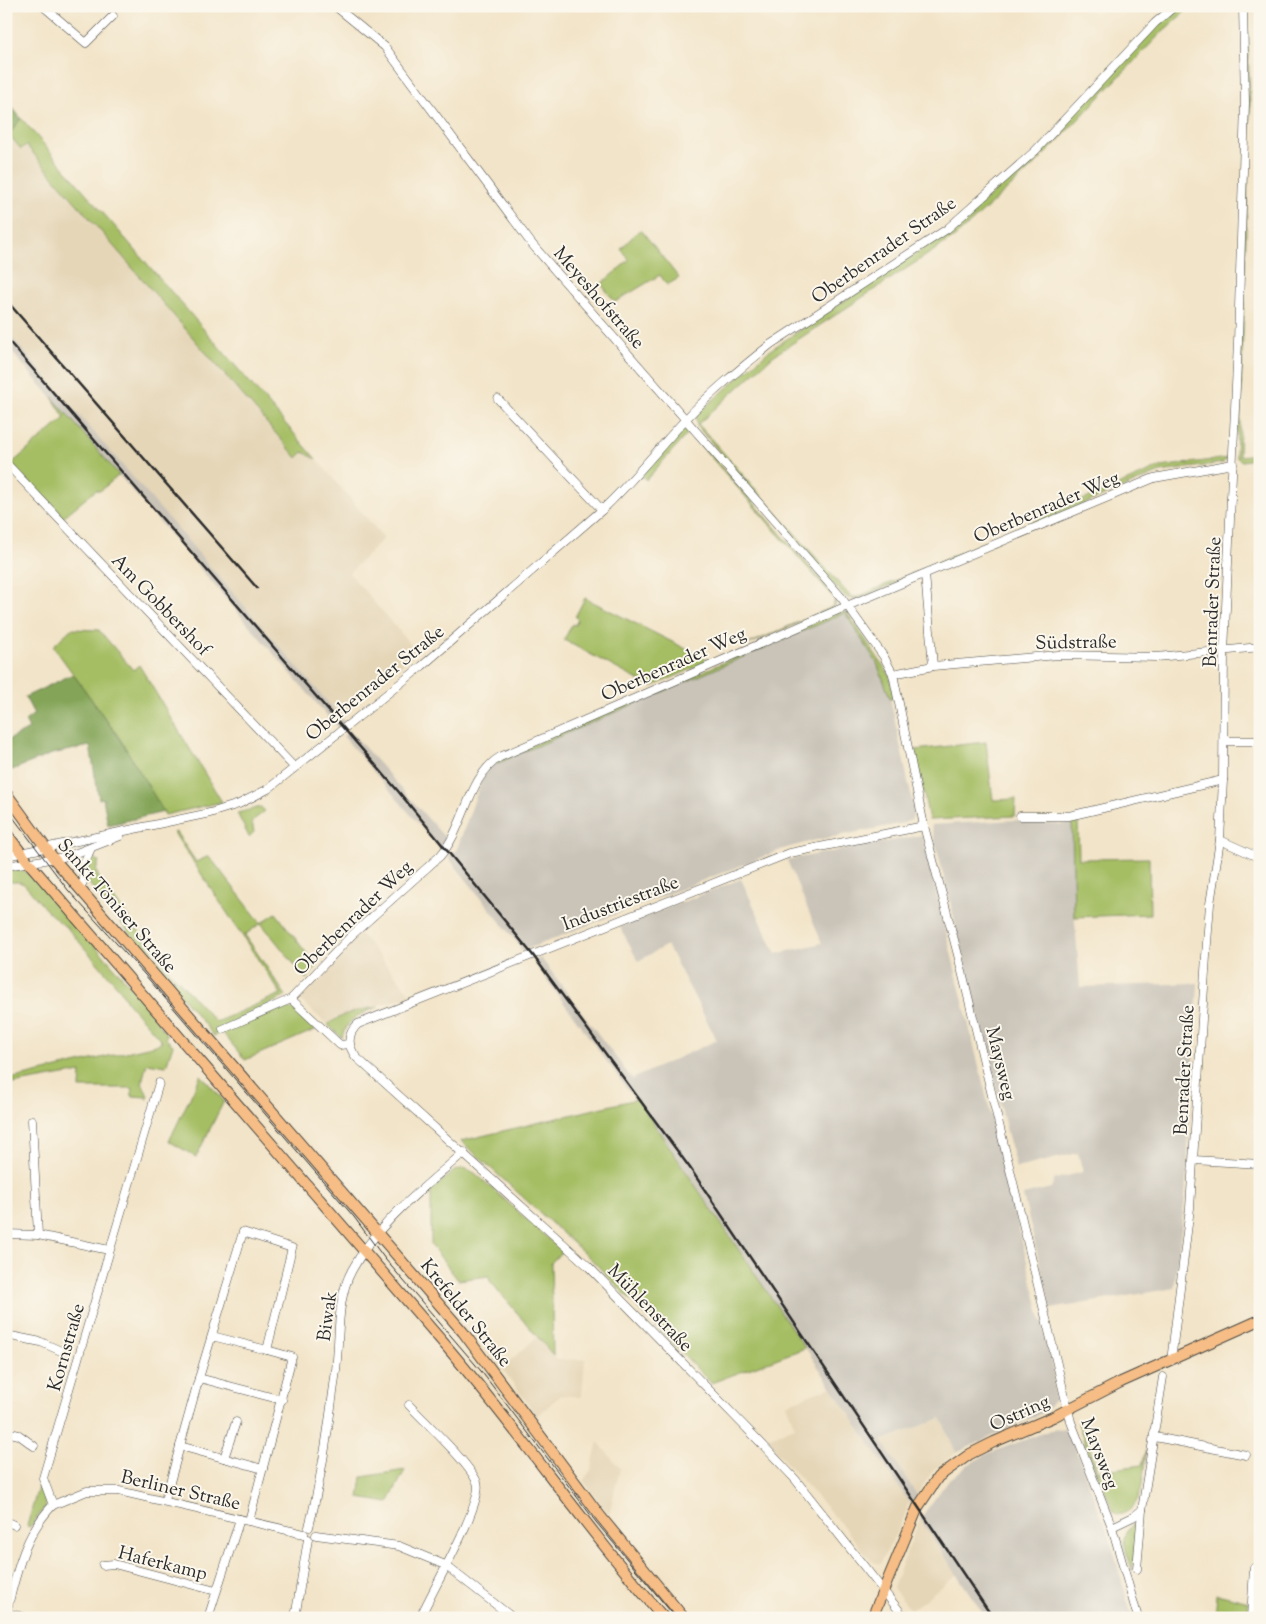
<svg xmlns="http://www.w3.org/2000/svg" width="1266" height="1624" font-family="'Sorts Mill Goudy',serif">
<style>
.built{fill:#e5d6b7}
.industrial{fill:#c9c3b8}
.green{fill:#a5be63;stroke:#687447}
.forest{fill:#84a559;stroke:#586842}
.lines{fill:none;stroke-linecap:round;stroke-linejoin:round}
.minor-casing{stroke:#494743;stroke-width:9}
.major-casing{stroke:#494743;stroke-width:12}
.minor{stroke:#fff;stroke-width:8}
.major{stroke:#f6be86;stroke-width:10}
.tram{stroke:#2b2b2b;stroke-width:1}
.rail{stroke:#2b2b2b;stroke-width:2.5}
.labels{text-anchor:middle;stroke-width:4;stroke-linejoin:round;paint-order:stroke}
.street-label{font-size:19px;fill:#2b2b2b;stroke:#fbf7ec}
</style>
<rect width="100%" height="100%" fill="#fbf7ec"/>
<filter id="ink" filterUnits="userSpaceOnUse"><feTurbulence type="fractalNoise" baseFrequency=".02" numOctaves="2"/><feDisplacementMap in="SourceGraphic" scale="10" xChannelSelector="R" yChannelSelector="G"/><feConvolveMatrix kernelMatrix="1 2 1 2 8 2 1 2 1" color-interpolation-filters="sRGB"/></filter>
<filter id="wash" filterUnits="userSpaceOnUse"><feTurbulence type="fractalNoise" baseFrequency=".0096" numOctaves="4" result="noise"/><feDisplacementMap in="SourceGraphic" scale="20" xChannelSelector="R" yChannelSelector="G"/><feGaussianBlur stdDeviation="1.12" result="paint"/><feColorMatrix in="noise" values="0 0 0 0 0 0 0 0 0 0 0 0 0 0 0 0 0 1.4 0 .05"/><feComposite in="paint" operator="in"/></filter>
<g filter="url(#wash)">
<rect width="100%" height="100%" fill="#f2e4c8"/>
<!-- built -->
<g class="built">
<polygon points="6,133 21,149 26,145 296,458 303,452 316,459 384,538 349,573 417,652 340,716 6,332"/>
<polygon points="360,933 412,996 336,1017 328,1025 299,999"/>
<polygon points="537,1337 557,1360 585,1359 582,1397 561,1395 537,1416 502,1368"/>
<polygon points="832,1387 909,1502 903,1520 880,1564 871,1561 845,1528 765,1439 795,1427 786,1404"/>
<polygon points="941,1418 956,1453 933,1470 917,1495 881,1442"/>
<polygon points="598,1442 620,1468 609,1515 583,1481 591,1470"/>
<polygon points="920,1519 957,1574 911,1610 893,1588"/>
</g>
<!-- industrial -->
<g class="industrial">
<polygon points="6,332 13,339 345,722 338,728 6,345"/>
<polygon points="846,613 877,663 890,698 914,809 912,819 904,823 812,841 783,849 522,951 519,945 448,857 457,849 486,768"/>
<polygon points="350,731 447,840 441,850 343,736"/>
<polygon points="1015,820 1059,824 1072,823 1074,909 1080,987 1198,983 1185,1197 1174,1288 1051,1309 1023,1195 1051,1188 1055,1179 1083,1172 1078,1153 1016,1168 931,825"/>
<polygon points="922,835 1053,1367 1055,1400 1042,1413 956,1453 941,1418 882,1441 917,1495 911,1505 677,1157 533,961 541,958 632,1079 717,1040 667,945 638,961 620,927 741,879 776,954 822,943 787,860"/>
<polygon points="1067,1428 1110,1538 1132,1618 986,1618 920,1519 947,1482 966,1466 987,1454 1051,1430"/>
</g>
<!-- green -->
<g class="green">
<polygon points="1180,6 1192,6 1164,30 1044,155 1040,149 1154,29"/>
<polygon points="1245,6 1247,6 1250,109 1239,456 1260,454 1260,458 1242,461 1236,457 1248,101"/>
<polygon points="21,118 316,459 303,452 297,458 26,145 21,149 9,135"/>
<polygon points="1035,155 1042,158 956,236 773,356 698,424 851,597 857,597 1160,467 1228,458 1223,463 1160,472 858,599 851,599 843,595 697,426 696,415 770,350 952,230"/>
<polygon points="638,231 642,231 679,278 667,285 660,275 615,302 601,284 629,260 621,249"/>
<polygon points="52,397 119,475 100,491 96,490 62,518 11,464 65,418"/>
<polygon points="686,429 691,431 836,597 835,606 828,611 749,644 828,609 833,606 835,599 689,432 646,480 641,475 678,432"/>
<polygon points="585,598 710,661 651,687 564,640 572,624 575,625 578,619 575,617"/>
<polygon points="840,612 847,612 890,676 894,698 890,698 877,663 845,613 486,768 504,757"/>
<polygon points="71,629 99,630 133,670 139,665 222,802 165,815 120,739 53,646"/>
<polygon points="986,742 993,800 1016,799 1015,816 929,820 915,750"/>
<polygon points="261,807 265,811 252,821 254,832 249,837 237,813"/>
<polygon points="1078,822 1079,859 1149,858 1150,914 1074,917 1072,823"/>
<path d="M176 832 196 862 209 856 261 923 276 913 317 967 306 979 261 923 245 935 286 996 221 1028 248 1022 274 1010 287 1008 295 1010 317 1029 245 1060 222 1032 214 1036 90 885C85 874 85 867 91 856L99 862 96 871 101 882 168 969 216 1022 281 994 174 833Z"/>
<polygon points="6,870 23,870 42,884 138,995 167,1035 165,1038 173,1045 166,1066 147,1063 142,1082 148,1096 147,1100 146,1097 132,1096 132,1088 80,1088 81,1072 6,1085 6,1080 156,1045 162,1041 128,1003 119,988 68,929 47,911 24,884 19,882 6,882"/>
<path d="M378 1007C361 1013 346 1020 342 1038L328 1025C341 1013 360 1010 378 1007Z"/>
<polygon points="201,1075 224,1101 196,1157 169,1141"/>
<polygon points="637,1099 805,1348 711,1383 593,1261 461,1141"/>
<polygon points="464,1168 475,1173 562,1251 551,1263 553,1355 490,1281 489,1276 458,1280 431,1245 431,1191 454,1171"/>
<path d="M1086 1418 1083 1429 1098 1471 1142 1465 1146 1450C1143 1472 1145 1512 1117 1515L1114 1512 1087 1451 1078 1422Z"/>
<polygon points="405,1470 388,1503 359,1498 362,1477"/>
<polygon points="41,1477 46,1506 30,1527 27,1526"/>
<path d="M1135 1522 1137 1528 1132 1571C1127 1551 1117 1538 1135 1522Z"/>
<polygon points="1217,1594 1249,1602 1247,1618 1215,1617"/>
</g>
<!-- forest -->
<g class="forest">
<polygon points="6,100 21,118 9,135 6,133"/>
<polygon points="73,674 120,739 164,812 108,825 103,798 99,799 90,746 52,754 7,772 6,741 29,729 25,721 34,714 25,697"/>
</g>
</g>
<g filter="url(#ink)">
<g class="lines">
<defs>
<g id="minor">
<polyline points="43,6 86,43 113,16"/>
<polyline points="335,6 385,47 531,243 841,597 884,657 893,674 924,826 958,955 1071,1422 1112,1527 1138,1618"/>
<polyline points="498,399 602,510"/>
<polyline points="6,463 294,767"/>
<polyline points="925,574 933,666"/>
<polyline points="893,674 933,666 1058,655 1157,657 1260,647"/>
<polyline points="1224,741 1260,741"/>
<polyline points="1020,816 1069,816 1223,780"/>
<polyline points="1220,840 1260,858"/>
<path d="M6 856 210 813 239 804 268 789 422 666 602 510C632 482 657 450 685 420 710 393 741 368 771 344L947 229 1035 151 1155 23 1175 6"/>
<polyline points="6,866 69,856 120,836"/>
<polyline points="80,888 84,880 83,867 91,848"/>
<polyline points="291,999 340,1045 349,1044"/>
<path d="M223 1029 291 999 352 935 440 856C465 828 468 776 500 757L847 606 1154 478 1233 464"/>
<polyline points="32,1120 38,1235"/>
<polyline points="1194,1160 1260,1164"/>
<polyline points="6,1234 38,1235 109,1250"/>
<polyline points="6,1335 41,1342 61,1351"/>
<polyline points="1171,1361 1190,1208 1206,956 1210,904 1220,840 1223,780 1224,652 1238,342 1245,103 1243,6"/>
<polyline points="199,1378 282,1400"/>
<path d="M409 1405C426 1423 468 1462 477 1482 485 1501 430 1594 420 1618"/>
<polyline points="6,1432 19,1435 34,1446"/>
<polyline points="1155,1437 1246,1455"/>
<polyline points="180,1446 263,1469"/>
<polyline points="224,1458 236,1422"/>
<polyline points="165,1500 199,1378 243,1232 292,1248 267,1350 212,1336"/>
<polyline points="53,1505 87,1491 119,1491 304,1534"/>
<polyline points="6,1521 14,1525"/>
<polyline points="249,1521 292,1357 267,1350"/>
<path d="M309 1527C322 1477 329 1423 336 1370 340 1338 336 1299 352 1270 378 1222 424 1188 464 1152"/>
<polyline points="1112,1527 1133,1517 1142,1510 1163,1377"/>
<polyline points="316,1535 399,1546 445,1565 513,1618"/>
<polyline points="103,1565 114,1564 216,1591"/>
<polyline points="1137,1569 1142,1510"/>
<path d="M6 1613C17 1573 23 1536 53 1505L43 1478 159 1083"/>
<polyline points="6,1613 27,1618"/>
<polyline points="208,1618 240,1519"/>
<polyline points="295,1618 308,1539"/>
<path d="M905 1618 795 1479 760 1442 588 1266 356 1057C347 1045 347 1034 358 1024L790 853 924 826"/>
<polyline points="1251,1618 1254,1568"/>
</g>
<g id="major">
<polyline points="6,793 54,859 463,1332 601,1517 684,1618"/>
<path d="M6 833 29 863C168 1025 309 1185 447 1347 522 1435 588 1531 664 1618"/>
<polyline points="872,1618 918,1507 938,1477 970,1454 994,1442 1053,1417 1121,1382 1260,1320"/>
</g>
</defs>
<!-- minor casing -->
<use href="#minor" class="minor-casing"/>
<!-- major casing -->
<use href="#major" class="major-casing"/>
<!-- minor -->
<use href="#minor" class="minor"/>
<!-- major -->
<use href="#major" class="major"/>
<!-- tram -->
<polyline class="tram" points="6,808 68,890 145,975 354,1217 385,1259 481,1371 596,1522 676,1618"/>
<!-- rail -->
<g class="rail">
<polyline points="6,300 257,588"/>
<polyline points="6,338 398,791 532,954 690,1168 993,1618"/>
</g>
</g>
</g>
<g class="labels">
<!-- street labels -->
<g class="street-label">
<text transform="translate(883 249) rotate(-35)" y="7">Oberbenrader Straße</text>
<text transform="translate(600 297) rotate(49)" y="7">Meyeshofstraße</text>
<text transform="translate(1046 506) rotate(-23)" y="7">Oberbenrader Weg</text>
<text transform="translate(1211 602) rotate(-88)" y="7">Benrader Straße</text>
<text transform="translate(162 604) rotate(46)" y="7">Am Gobbershof</text>
<text transform="translate(1076 641) rotate(-1)" y="7">Südstraße</text>
<text transform="translate(673 663) rotate(-24)" y="7">Oberbenrader Weg</text>
<text transform="translate(374 682) rotate(-39)" y="7">Oberbenrader Straße</text>
<text transform="translate(620 902) rotate(-21)" y="7">Industriestraße</text>
<text transform="translate(118 905) rotate(49)" y="7">Sankt Töniser Straße</text>
<text transform="translate(352 917) rotate(-44)" y="7">Oberbenrader Weg</text>
<text transform="translate(1002 1063) rotate(76)" y="7">Maysweg</text>
<text transform="translate(1183 1070) rotate(-87)" y="7">Benrader Straße</text>
<text transform="translate(651 1307) rotate(46)" y="7">Mühlenstraße</text>
<text transform="translate(467 1312) rotate(51)" y="7">Krefelder Straße</text>
<text transform="translate(326 1316) rotate(-82)" y="7">Biwak</text>
<text transform="translate(65 1347) rotate(-74)" y="7">Kornstraße</text>
<text transform="translate(1019 1412) rotate(-24)" y="7">Ostring</text>
<text transform="translate(1101 1453) rotate(69)" y="7">Maysweg</text>
<text transform="translate(181 1489) rotate(13)" y="7">Berliner Straße</text>
<text transform="translate(163 1562) rotate(14)" y="7">Haferkamp</text>
</g>
</g>
<!-- margin -->
<rect width="1266" height="1624" fill="none" stroke="#fbf7ec" stroke-width="25"/>
</svg>
